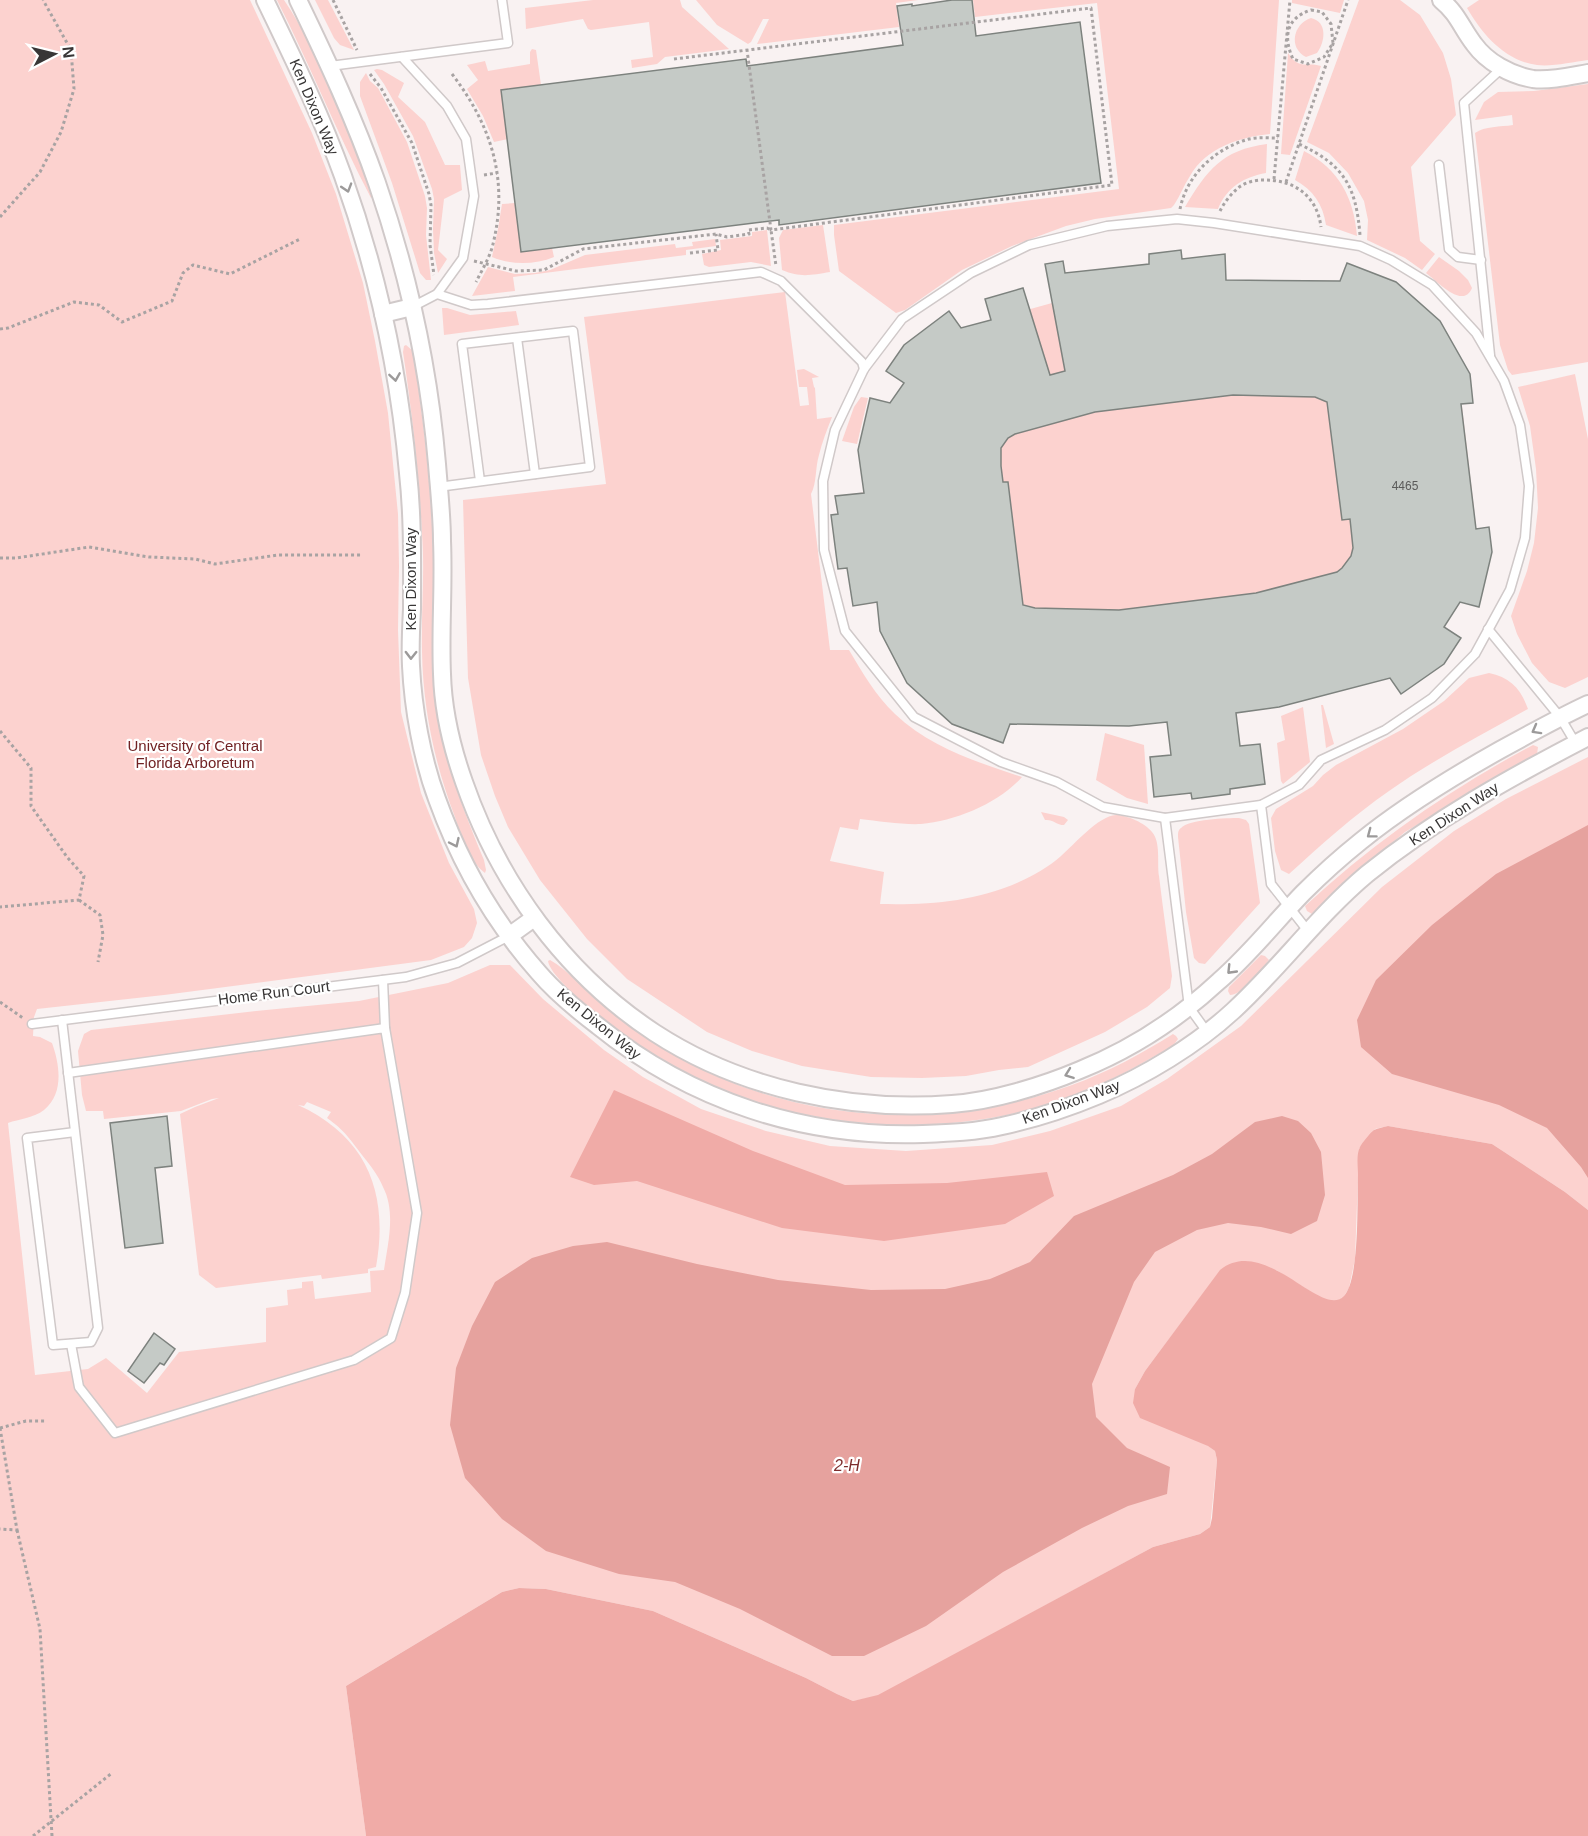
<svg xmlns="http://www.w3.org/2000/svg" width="1588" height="1836" font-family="Arial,sans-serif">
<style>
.green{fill:#fcd2cf}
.forest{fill:#f0aba7}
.water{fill:#e6a29e}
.building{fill:#c5cac6;stroke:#7d827e;stroke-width:1.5;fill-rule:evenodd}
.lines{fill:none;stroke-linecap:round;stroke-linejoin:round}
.service-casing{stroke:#d0c9c9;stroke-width:11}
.minor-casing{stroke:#d0c9c9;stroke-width:20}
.path{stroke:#a8a3a3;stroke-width:3;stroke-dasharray:3 3;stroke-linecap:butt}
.service{stroke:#fff;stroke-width:8}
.minor{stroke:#fff;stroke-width:16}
.oneway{stroke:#9c9a9a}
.labels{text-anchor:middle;stroke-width:4.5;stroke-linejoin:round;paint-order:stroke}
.number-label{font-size:12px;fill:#5b5b5a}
.street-label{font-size:15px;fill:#383636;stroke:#fff}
.park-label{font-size:15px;fill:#712224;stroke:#fff}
.water-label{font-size:16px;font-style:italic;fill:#7e2e2e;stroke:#fff}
</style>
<rect width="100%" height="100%" fill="#f9f2f2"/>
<!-- green -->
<g class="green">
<path d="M0 0H250L312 133 336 194 363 283 375 341 388 413 398 514 399 566 398 630 401 712 421 793 449 863 474 909 477 923 472 938 464 947 431 960 164 995 37 1009 34 1017 33 1036 40 1037 52 1043C60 1065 64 1094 44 1110 34 1118 19 1119 8 1123L35 1375 88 1369 106 1358 147 1393 179 1352 266 1342V1308L288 1305 287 1290 302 1288V1282L313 1281 315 1299 371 1292 370 1271 384 1270C388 1243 396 1212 383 1187 378 1175 370 1165 362 1155 350 1139 344 1130 327 1118L331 1112 307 1102 304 1106 298 1105C368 1137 389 1194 376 1267L368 1269V1273L322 1279 321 1275 216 1288 199 1275 180 1114 195 1107 219 1098 212 1099 181 1111 104 1119 103 1111H86L82 1095 78 1051 84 1034 91 1030 256 1011 359 1001 448 983 490 965H510L543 999 604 1050 643 1077 701 1109 766 1131 830 1146 906 1151 992 1145 1050 1131 1121 1106 1167 1079 1241 1026 1382 887 1454 831 1506 799 1588 757V1210L1565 1192 1492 1144 1388 1126 1375 1129 1359 1149 1355 1259 1349 1288 1343 1298 1334 1302 1324 1300 1276 1270 1220 1271 1145 1371 1135 1389 1215 1451 1217 1460 1210 1527 1200 1534 1153 1547 878 1696 853 1701 837 1694 806 1678 653 1611 546 1589 519 1588 502 1592 346 1686 366 1836H0Z"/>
<path d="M277 0H284C323 58 349 132 372 197L371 198C337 133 310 65 277 0Z"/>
<polygon points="315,0 328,0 354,50 340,45 334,38"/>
<polygon points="593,0 680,0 682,7 729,49 665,57 657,64 632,68 631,60 653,57 649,22 591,30 588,29 583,19 526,29 525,8"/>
<polygon points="696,0 918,0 896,3 899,27 757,44 769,19 763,19 751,42 748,44 717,25"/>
<path d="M973 0H1279L1270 134C1239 137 1206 148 1190 176 1184 185 1180 196 1174 205L1171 208 1095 219 1066 226 1012 246 962 270 905 310 896 313 839 271 834 235V225L1119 189 1097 3 975 17Z"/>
<polygon points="1292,0 1344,0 1340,13 1292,3"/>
<polygon points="1359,0 1400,0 1420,15 1443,53 1451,79 1456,115 1411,167 1420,241 1435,254 1422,270 1405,258 1367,240 1368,220 1364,201 1348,173 1329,153 1307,142"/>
<path d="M1479 0H1588V60C1573 62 1551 67 1537 65 1505 61 1482 34 1467 8Z"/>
<path d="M1311 18C1328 22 1325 42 1317 53L1306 57C1288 48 1293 24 1311 18Z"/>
<polygon points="532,49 536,50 541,85 501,90 508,139 494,142 483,116 467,89 478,80 467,65 485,61 488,71 530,64 530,52"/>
<path d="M1288 53C1300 71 1305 61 1321 66L1290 155 1281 154Z"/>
<polygon points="377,69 382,70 404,83 398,97 425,122 445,165 460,165 462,190 444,199 438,250 447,259 438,273 434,253 433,229 434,199 432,189 413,136 384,84 374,70"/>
<polygon points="366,73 370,81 378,88 407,142 425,196 427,208 426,235 431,280 426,280 420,273 392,183 360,96 360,82"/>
<path d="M1588 84V362L1512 375 1508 370 1500 345 1475 133C1485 126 1500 127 1513 125L1512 115 1475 120 1484 102 1498 92 1534 91Z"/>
<path d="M1267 144 1266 173C1244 177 1227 187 1218 209L1185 207C1207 170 1222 150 1267 144Z"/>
<path d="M1304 151C1339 169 1354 198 1357 236L1326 225C1323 204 1313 190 1295 180Z"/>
<path d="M515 203 552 248 554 257C535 265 510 265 492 257L498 229 502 204Z"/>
<path d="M823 225 830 272C811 275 801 278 782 270L779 238 783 230Z"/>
<polygon points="767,230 771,266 751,262 709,267 704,265 702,254 721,250 720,240 752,236 752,232"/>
<polygon points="715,239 716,246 686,250 686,255 513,277 515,291 472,296 488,267 515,274 535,273 550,270 585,255 675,244 676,248 693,246 692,242"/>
<polygon points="1181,250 1182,259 1225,254 1226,280 1339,281 1453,408 1462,407 1476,526 1468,526 1471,555 1459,604 1430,648 1386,679 1279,707 1129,726 1011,724 897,600 853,606 847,568 838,569 831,515 840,514 840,509 837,510 835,496 883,490 879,454 892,400 920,359 965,327 1070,298 1067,273 1149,264 1149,254"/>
<path d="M1439 257 1459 271 1468 280 1472 288C1463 310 1437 281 1426 273Z"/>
<path d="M785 292 800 406 809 405 807 387H799L797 370 804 369 819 377 812 378 814 387 815 388 817 419 832 417C827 430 822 442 819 455 815 468 817 483 811 494L830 650H849C862 672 876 696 895 714 931 748 977 762 1022 777 999 803 956 821 921 824 904 825 878 821 860 819L858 830 840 827 830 861 884 872 880 904C929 905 973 902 1019 882 1033 876 1050 866 1061 856 1075 844 1098 816 1116 815 1127 815 1145 823 1152 832 1161 842 1157 863 1159 876 1163 910 1168 943 1172 976L1170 988 1147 1007 1105 1032 1028 1067 999 1070 966 1076 922 1078 871 1077 802 1066 752 1051 707 1032 627 979 587 939 540 880 508 827 495 796 481 755 468 678 463 500 606 484 584 317Z"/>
<polygon points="442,308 447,308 470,315 516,311 519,325 444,335"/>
<path d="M406 345 413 351C423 417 431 482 433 549 435 607 429 665 439 722 448 770 465 815 484 860L486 870 485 873C469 861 461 836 455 817 435 765 423 709 422 652 421 613 425 573 422 534 419 473 412 412 403 352L404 346Z"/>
<polygon points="1575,374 1588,439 1588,677 1565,688 1549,682 1532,663 1517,634 1511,616 1527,571 1534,543 1538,508 1536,469 1530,426 1518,387"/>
<polygon points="861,397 868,398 857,444 842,441 854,407"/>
<path d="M1489 673C1510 677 1521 689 1528 709 1481 735 1433 760 1389 791 1353 816 1321 845 1289 874L1281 870 1275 851 1271 818 1276 809 1313 786 1323 775 1336 765 1403 729 1444 701 1469 678Z"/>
<polygon points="1321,705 1323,705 1334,744 1326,748"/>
<polygon points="1303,707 1310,762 1283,784 1281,781 1277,743 1285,740 1281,716"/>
<polygon points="1105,733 1144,745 1148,804 1127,798 1096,780"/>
<path d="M1533 745 1538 747 1537 754 1405 832 1351 878 1312 914 1307 911 1305 906C1374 842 1450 789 1533 745Z"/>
<path d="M1041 812 1064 817 1068 820 1064 825C1056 825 1053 819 1045 820Z"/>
<path d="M1239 818 1246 820 1249 824 1260 903 1205 964 1199 963 1194 958 1186 912 1178 837C1178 833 1178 830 1181 828 1189 819 1227 818 1239 818Z"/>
<path d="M1261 955 1265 956 1269 960C1261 970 1242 995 1230 995L1228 991 1229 987Z"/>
<path d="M550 960C568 970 580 986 595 998 620 1020 647 1039 676 1056 797 1124 943 1132 1072 1085 1108 1072 1141 1054 1173 1034L1176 1036 1178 1039 1173 1046C1144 1062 1115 1079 1084 1092 991 1129 886 1134 789 1111 769 1106 748 1101 728 1093 690 1077 655 1056 621 1033 605 1022 550 978 548 961Z"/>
</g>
<!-- forest -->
<g class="forest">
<polygon points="614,1090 753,1151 845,1185 947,1183 1047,1172 1054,1196 1005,1224 884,1241 782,1228 637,1181 594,1185 570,1177"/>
<path d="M1388 1126 1492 1144 1565 1192 1588 1210V1836H366L346 1686 502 1592 519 1588 546 1589 653 1611 806 1678 837 1694 853 1701 878 1695 1153 1547 1200 1534 1210 1527 1212 1518 1217 1460 1215 1451 1208 1446 1140 1418 1133 1403 1135 1389 1145 1371 1220 1270C1265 1234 1322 1320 1344 1296 1360 1279 1357 1200 1358 1175 1358 1167 1356 1154 1360 1147 1362 1143 1370 1133 1374 1130 1378 1128 1384 1127 1388 1126Z"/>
</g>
<!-- water -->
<g class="water">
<polygon points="1588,825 1588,1178 1581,1167 1547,1128 1499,1105 1392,1074 1361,1047 1357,1020 1376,980 1432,925 1496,874"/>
<polygon points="1282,1116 1298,1121 1311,1133 1321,1152 1325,1195 1317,1221 1291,1234 1261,1227 1228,1223 1197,1230 1155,1252 1134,1282 1092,1384 1096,1417 1127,1448 1170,1467 1167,1494 1128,1506 1082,1528 1003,1572 926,1626 864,1656 832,1656 740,1609 675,1582 619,1574 546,1551 502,1519 465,1478 450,1425 456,1368 472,1326 495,1282 532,1258 573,1246 607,1242 697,1264 778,1280 871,1290 945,1289 990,1279 1030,1262 1074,1216 1173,1175 1212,1154 1255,1122"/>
</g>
<!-- building -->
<g class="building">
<polygon points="952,0 972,0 976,36 1080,22 1101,183 779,225 779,220 521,252 501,90 746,59 747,66 903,45 897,6 912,4 912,6"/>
<path d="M1181 250 1182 259 1225 254 1226 280 1340 281 1347 263 1396 282 1440 321 1470 374 1473 403 1461 404 1476 529 1489 527 1492 552 1479 607 1460 602 1444 627 1461 638 1444 664 1401 694 1390 678 1279 707 1236 713 1240 746 1260 744 1265 784 1230 789V794L1192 799 1191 793 1154 797 1150 757 1171 755 1167 722 1129 726 1010 724 1003 743 952 724 907 683 880 631 877 602 853 606 847 568 838 569 831 515 838 514 835 496 864 493 858 450 870 398 890 403 904 383 886 371 904 345 949 311 961 328 991 320 985 299 1023 288 1050 375 1065 371 1045 264 1063 261 1065 273 1149 264V254ZM1233 395 1315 397 1327 402 1342 520 1350 519 1353 548 1351 556 1342 568 1337 572 1256 593 1119 610 1035 608 1023 605 1008 482H1003L1001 466V448L1008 438 1015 434 1095 412Z"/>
<polygon points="167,1116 172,1166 155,1168 163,1243 125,1248 110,1123"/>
<polygon points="154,1333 175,1349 164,1365 160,1363 144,1383 128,1371"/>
</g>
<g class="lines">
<defs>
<g id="service">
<polyline points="402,57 447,106 466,139 474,196 463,258 437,294 412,307"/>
<polyline points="330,66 508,43 502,0"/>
<polyline points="1439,165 1449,249 1458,257 1481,260"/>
<polygon points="1177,219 1214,223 1360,246 1391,260 1432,285 1476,333 1504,381 1520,425 1529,486 1525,538 1510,590 1475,654 1432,698 1385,730 1321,760 1299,785 1261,805 1165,818 1103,807 1057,782 1001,762 914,717 845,631 824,550 823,481 835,430 864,369 902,319 971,273 1029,245 1107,226"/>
<polyline points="437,294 471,305 488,304 761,272 781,281 862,362 864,369"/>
<polyline points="517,338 535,474"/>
<polyline points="1490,355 1464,103 1502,68"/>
<polyline points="438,487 590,467 573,331 462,344 480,481"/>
<polyline points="1488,629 1560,717 1576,744"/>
<polyline points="1261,805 1271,884 1308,931"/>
<polyline points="1165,818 1189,1007 1207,1032"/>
<polyline points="383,980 385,1028"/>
<polyline points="62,1020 98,1328 91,1342 53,1345 27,1138 75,1132"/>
<polyline points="32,1024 406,977 457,963 509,936"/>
<polyline points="68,1073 385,1028 417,1213 405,1293 391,1338 354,1360 115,1433 79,1387 71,1344"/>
</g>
<g id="minor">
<path d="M265 0C293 58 321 115 343 176 377 271 399 372 408 473 413 518 412 564 412 609 411 628 410 647 411 666 413 708 422 759 437 799 460 863 494 922 539 973 556 993 577 1010 598 1026 691 1101 804 1138 923 1134 950 1133 976 1132 1002 1126 1034 1119 1068 1108 1099 1095 1145 1076 1196 1045 1233 1011 1280 968 1318 915 1367 874 1435 819 1511 777 1588 737"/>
<path d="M298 0C327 60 355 120 377 183 408 273 429 369 437 464 439 490 442 516 442 541 444 586 440 630 442 674 443 711 452 748 464 782 499 883 565 974 655 1033 741 1089 850 1112 952 1104 993 1101 1042 1086 1080 1070 1132 1049 1178 1019 1219 981 1250 954 1275 922 1303 893 1321 875 1341 857 1361 841 1404 806 1452 777 1500 750 1529 734 1558 718 1588 704"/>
<path d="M1441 0C1458 14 1461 27 1474 44 1487 62 1510 75 1533 79 1550 81 1571 76 1588 73"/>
<polyline points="383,314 412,307"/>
<polyline points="509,936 534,918"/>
</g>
</defs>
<!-- service casing -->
<use href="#service" class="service-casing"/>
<!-- minor casing -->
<use href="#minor" class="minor-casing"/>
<!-- path -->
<g class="path">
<polyline points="333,0 357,50"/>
<path d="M1311 10 1322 12 1331 24 1333 43 1324 57 1308 64 1293 59C1283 37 1286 18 1311 10Z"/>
<polyline points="674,59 1091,8 1112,185 771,230 747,50"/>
<polyline points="370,74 381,88 412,143 429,194 431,205 430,245 434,275"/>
<path d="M452 74C491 125 509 179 493 244 490 257 482 270 476 282"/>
<path d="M1299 144C1344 165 1356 186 1360 235"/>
<polyline points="484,175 497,173"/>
<polyline points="1274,179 1290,0"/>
<polyline points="1286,182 1348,0"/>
<path d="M1180 209C1187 174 1216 148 1249 139 1258 137 1269 138 1278 138"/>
<path d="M1220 211C1224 203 1230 195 1237 189 1243 183 1254 180 1262 180 1293 179 1317 195 1321 227"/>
<polyline points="0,217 40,172 61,132 74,89 71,50 43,0"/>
<polyline points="690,253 718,250 716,234"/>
<polyline points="474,261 516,271 544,270 583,249 716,234 727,237 749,234 748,230 767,228 771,230 776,266"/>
<polyline points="0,329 8,328 74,302 99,305 122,322 172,301 183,273 193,265 230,274 300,239"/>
<polyline points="0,558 16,558 89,547 149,557 195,559 215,564 278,555 361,555"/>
<polyline points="0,731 31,768 31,806 67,857 84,876 79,900 0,907"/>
<polyline points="79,900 100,915 103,935 98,962"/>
<polyline points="0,1002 23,1018"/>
<polyline points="0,1428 17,1530 0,1529"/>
<polyline points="0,1428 26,1421 46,1421"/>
<polyline points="17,1530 40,1629 52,1836"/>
<polyline points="33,1836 112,1773"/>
</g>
<!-- service -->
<use href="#service" class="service"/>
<!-- minor -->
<use href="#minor" class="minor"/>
</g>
<!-- one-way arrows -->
<defs><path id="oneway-chevron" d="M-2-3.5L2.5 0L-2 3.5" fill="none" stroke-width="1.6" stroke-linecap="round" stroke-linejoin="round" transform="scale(1.5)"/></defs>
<g class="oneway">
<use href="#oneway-chevron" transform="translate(347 188) rotate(73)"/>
<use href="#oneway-chevron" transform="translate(395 377) rotate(81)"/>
<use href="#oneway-chevron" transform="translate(411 655) rotate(91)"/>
<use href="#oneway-chevron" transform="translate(1536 730) rotate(151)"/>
<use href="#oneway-chevron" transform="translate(1371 834) rotate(143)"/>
<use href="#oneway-chevron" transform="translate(455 843) rotate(65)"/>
<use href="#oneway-chevron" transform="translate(1231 970) rotate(134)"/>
<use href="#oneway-chevron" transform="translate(1069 1074) rotate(160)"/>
</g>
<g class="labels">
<!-- number labels -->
<g class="number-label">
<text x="1405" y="490">4465</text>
</g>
<!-- street labels -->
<g class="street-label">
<text transform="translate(314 107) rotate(67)" y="5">Ken Dixon Way</text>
<text transform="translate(411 579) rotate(-90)" y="5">Ken Dixon Way</text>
<text transform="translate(1454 814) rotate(-33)" y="5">Ken Dixon Way</text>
<text transform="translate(274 993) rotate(-7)" y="5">Home Run Court</text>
<text transform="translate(599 1024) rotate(39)" y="5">Ken Dixon Way</text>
<text transform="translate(1071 1102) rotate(-20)" y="5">Ken Dixon Way</text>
</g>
<!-- park labels -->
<g class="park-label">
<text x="195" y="751">University of Central<tspan x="195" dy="17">Florida Arboretum</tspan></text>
</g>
<!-- water labels -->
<g class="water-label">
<text x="847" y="1471">2-H</text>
</g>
</g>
<!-- north arrow -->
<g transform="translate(54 54) rotate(83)" stroke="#ffffff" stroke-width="4.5" paint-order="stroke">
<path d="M0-4.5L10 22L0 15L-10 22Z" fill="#383636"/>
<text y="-9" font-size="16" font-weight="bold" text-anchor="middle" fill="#383636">N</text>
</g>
</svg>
